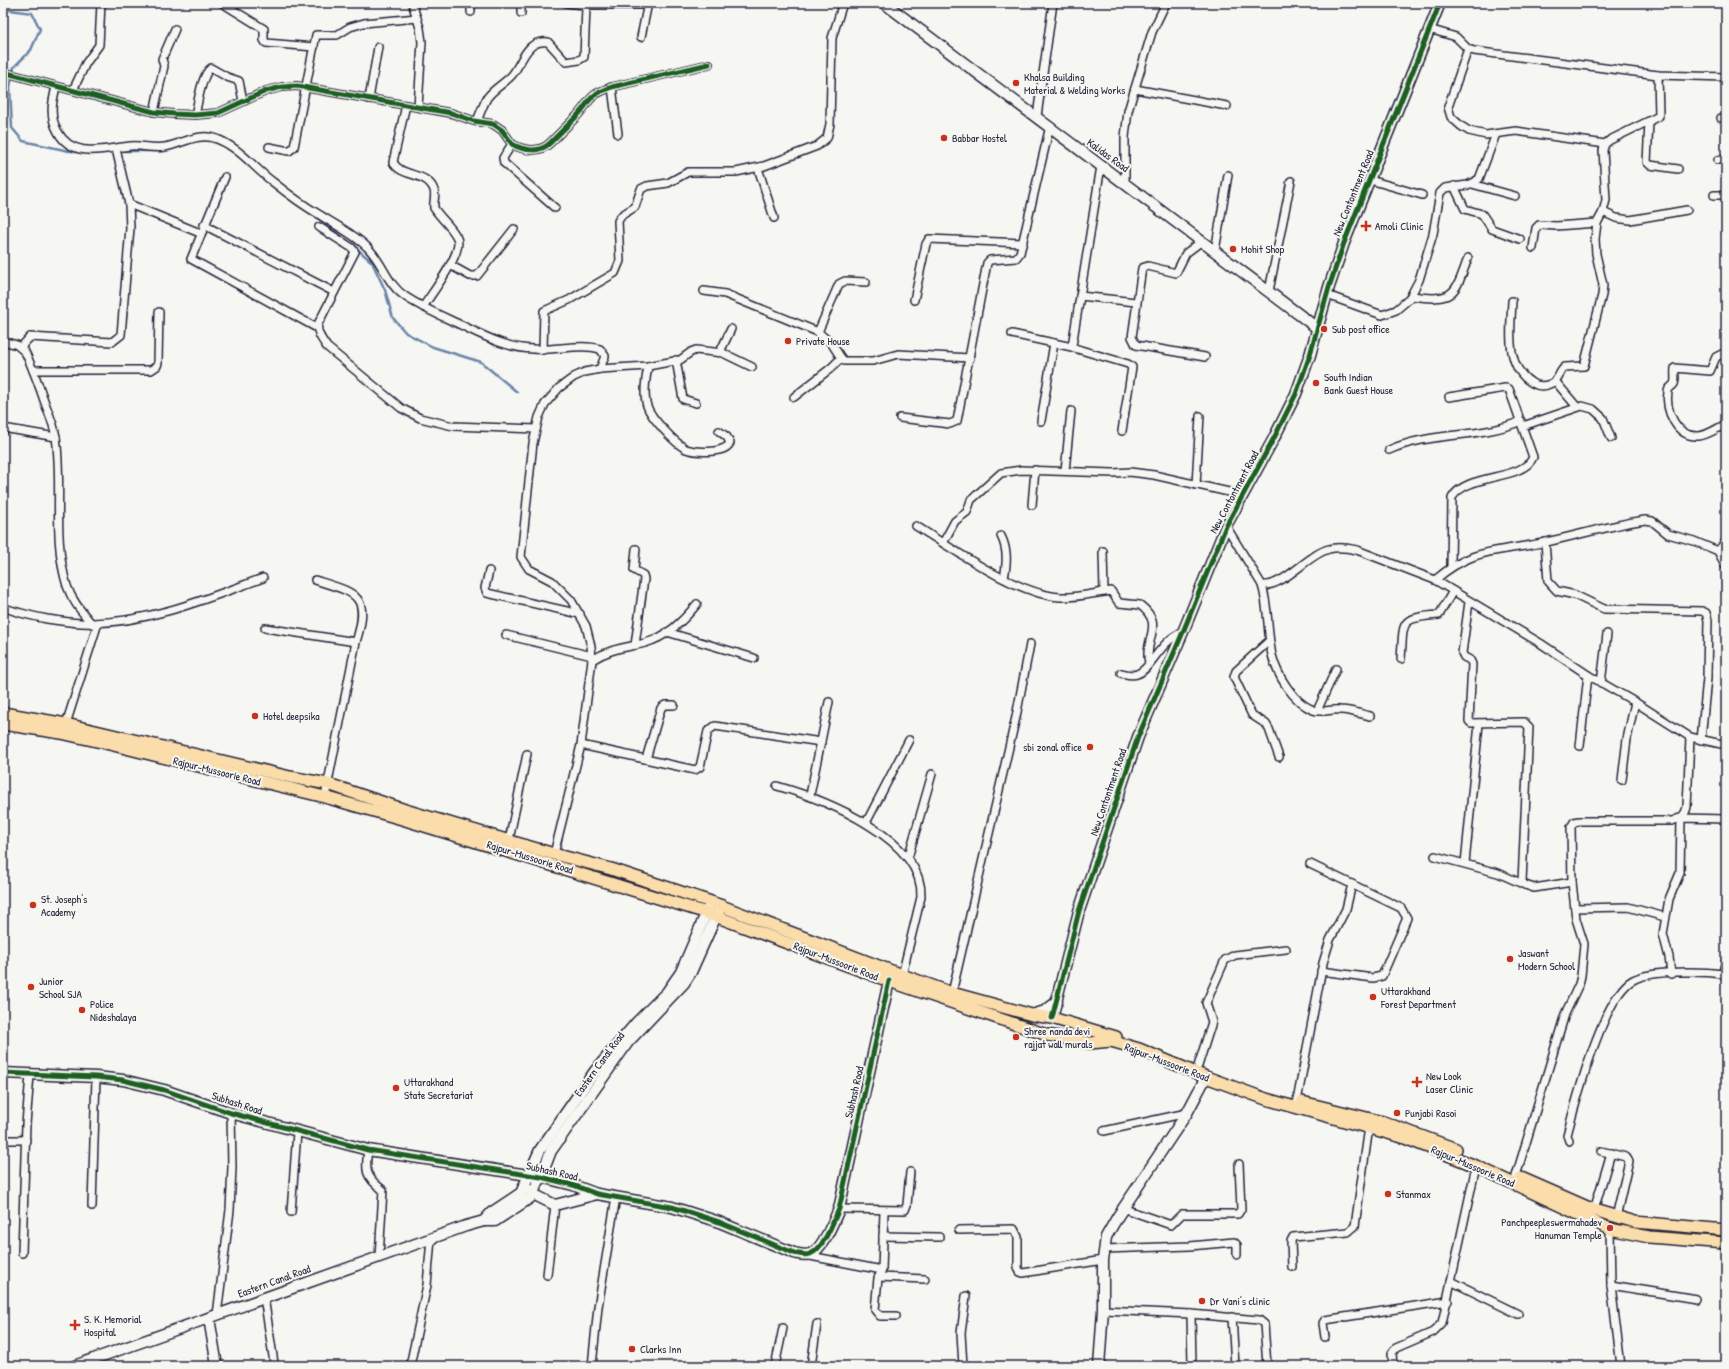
<svg xmlns="http://www.w3.org/2000/svg" width="1729" height="1369" font-family="'Patrick Hand',sans-serif">
<style>
.lines{fill:none;stroke-linecap:round;stroke-linejoin:round}
.stream{stroke:#6a85aa;stroke-width:2.5}
.street-casing{stroke:#22223b;stroke-width:10}
.secondary-casing{stroke:#22223b;stroke-width:13}
.primary-casing{stroke:#22223b;stroke-width:14}
.street{stroke:#f6f6f2;stroke-width:7}
.secondary{stroke:#f6f6f2;stroke-width:10}
.primary{stroke:#fbddab;stroke-width:11}
.cycleway-casing{stroke:#f6f6f2;stroke-width:8}
.cycleway{stroke:#1b5e20;stroke-width:5}
.poi-dot{fill:#c8321e;stroke:#f6f6f2;stroke-width:1.5}
.labels{text-anchor:middle;stroke-width:4;stroke-linejoin:round;paint-order:stroke}
.poi-label{font-size:11px;fill:#22223b;stroke:#f6f6f2;text-anchor:start}
.street-label{font-size:11px;fill:#22223b;stroke:#f6f6f2}
</style>
<rect width="100%" height="100%" fill="#f6f6f2"/>
<filter id="ink" filterUnits="userSpaceOnUse"><feTurbulence type="fractalNoise" baseFrequency=".025" numOctaves="2"/><feDisplacementMap in="SourceGraphic" scale="8" xChannelSelector="R" yChannelSelector="G"/><feConvolveMatrix kernelMatrix="1 2 1 2 8 2 1 2 1" color-interpolation-filters="sRGB"/></filter>
<g filter="url(#ink)">
<g class="lines">
<!-- stream -->
<g class="stream">
<polyline points="3,9 32,13 40,29 31,50 14,67 10,87 12,128 23,141 69,151 78,151"/>
<polyline points="196,141 207,140"/>
<polyline points="117,151 156,151"/>
<polyline points="291,200 334,230 350,243"/>
<polyline points="355,247 372,262 385,290 393,318 406,333 433,347 481,362 517,392"/>
</g>
<defs>
<g id="street">
<polyline points="222,3 264,29 264,40 266,43 314,47"/>
<polyline points="412,3 420,28 422,42 418,107"/>
<polyline points="521,3 521,13"/>
<polyline points="583,5 648,5"/>
<polyline points="471,12 471,3"/>
<polyline points="1429,29 1456,37 1468,49 1474,51 1658,75 1726,77"/>
<polyline points="641,37 648,3"/>
<polyline points="1468,49 1448,107 1451,117 1461,126 1469,131 1486,135 1516,131 1605,144"/>
<path d="M3 72 154 112 174 114 195 115 218 113 266 91 282 87 297 86 451 113 474 121 493 124 502 130 512 144C524 151 540 153 550 143 559 134 568 125 577 116 593 98 587 96 612 87L709 64"/>
<path d="M56 87C52 103 49 116 58 132 73 160 106 148 131 146 142 145 153 149 165 147 182 144 198 132 217 139 240 148 254 168 273 182 288 194 303 205 320 215 335 225 354 234 367 247 383 262 387 285 406 297 424 309 444 317 463 326 486 337 507 348 533 349 554 351 581 343 600 349L605 356 600 369"/>
<polyline points="612,87 618,134"/>
<polyline points="1135,89 1227,106"/>
<polyline points="73,90 86,63 99,45 101,3"/>
<polyline points="369,99 378,47"/>
<path d="M406 105 393 162C401 178 427 171 434 190 436 196 433 202 434 208 440 218 453 228 457 238 464 252 432 293 423 307"/>
<polyline points="154,112 164,66 162,59 175,29"/>
<path d="M195 115C198 104 201 75 211 68L227 77 239 81 243 101"/>
<polyline points="1037,116 1053,3"/>
<polyline points="1721,118 1726,118"/>
<path d="M477 121C480 114 483 105 487 98 493 89 505 83 512 75 523 62 526 39 548 42L566 62 579 60 584 57 586 7 584 5 566 3"/>
<polyline points="1649,122 1647,162 1650,165 1678,169"/>
<polyline points="512,144 503,158 504,163 555,208"/>
<polyline points="269,147 289,151 294,147 316,35 337,35 350,27 364,23 417,18"/>
<polyline points="1718,160 1726,159"/>
<polyline points="1101,166 1072,346 1074,348 1128,364 1132,367 1122,431"/>
<polyline points="758,168 774,218"/>
<polyline points="225,177 191,259 317,328"/>
<polyline points="1370,180 1422,195"/>
<polyline points="1125,183 1125,137 1128,111 1152,32 1166,3"/>
<polyline points="1472,184 1515,196"/>
<polyline points="1454,186 1465,209 1482,214 1492,229 1520,239"/>
<polyline points="1714,195 1726,195"/>
<polyline points="129,204 200,233"/>
<polyline points="1603,212 1616,218 1630,220 1687,210"/>
<polyline points="204,225 334,292"/>
<path d="M319 227 352 248 355 252 318 324C316 332 322 340 327 347L401 408 420 418 453 426 536 429"/>
<polyline points="1202,241 1186,253 1176,273 1148,266 1142,268 1132,337 1136,345 1205,357"/>
<polyline points="1533,248 1536,228 1539,225 1556,226 1597,223"/>
<polyline points="1215,251 1228,175"/>
<polyline points="450,265 470,276 477,276 514,229"/>
<polyline points="704,291 725,294 818,332 832,344 841,358 844,361 873,361 898,354 970,358"/>
<polyline points="1269,291 1291,181"/>
<polyline points="1327,295 1382,315 1396,310 1409,299 1419,280 1433,234 1440,193 1445,188 1468,185 1479,179 1496,134"/>
<polyline points="1080,296 1136,302"/>
<path d="M1412 296C1454 302 1455 295 1468 258"/>
<polyline points="914,300 926,244 929,239 1023,243"/>
<path d="M1512 301C1511 328 1504 366 1532 383 1539 387 1545 387 1552 383 1559 380 1559 371 1565 367L1584 366 1602 295 1603 285 1596 254 1595 239 1597 223 1603 212 1606 200 1603 150 1605 144 1610 140 1659 116 1658 75"/>
<polyline points="818,332 839,284 845,281 866,282"/>
<polyline points="1012,334 1072,347"/>
<path d="M3 341 17 345 25 352C33 368 39 386 45 403 49 414 54 425 56 437 63 486 52 538 67 586 72 601 82 612 92 624"/>
<polyline points="21,347 30,337 112,342 121,335 130,228 129,204 116,149"/>
<polyline points="543,350 544,311 569,300 615,273 620,261 618,221 622,215 635,207 641,189 647,186 668,183 688,172 736,172 764,166 817,146 827,138 830,124 832,38 843,3"/>
<polyline points="720,352 731,329"/>
<polyline points="676,360 683,399 696,403"/>
<path d="M648 366C646 378 643 394 647 406 651 418 675 443 686 449 695 452 705 452 714 451 720 450 727 449 730 443L727 437 719 431"/>
<polyline points="33,370 151,370 157,366 158,363 159,312"/>
<polyline points="1555,381 1577,407"/>
<polyline points="794,397 831,368 841,358"/>
<path d="M1449 397 1505 388 1509 389 1533 457C1524 481 1465 473 1452 498L1451 567"/>
<polyline points="900,418 950,424 957,421 987,263 990,260 1016,258 1020,253 1050,126"/>
<polyline points="1041,421 1054,343"/>
<path d="M1724 425C1716 429 1708 435 1699 436 1676 438 1665 410 1668 391 1669 387 1672 387 1674 384 1676 380 1674 373 1675 368L1710 371 1716 357 1726 352"/>
<polyline points="1523,426 1582,406 1593,409 1603,418 1611,438"/>
<polyline points="3,428 56,437"/>
<path d="M1389 450C1432 431 1480 439 1521 421"/>
<polyline points="1065,471 1071,411"/>
<polyline points="1196,485 1200,416"/>
<polyline points="1032,505 1035,470"/>
<path d="M916 526C953 549 1016 594 1060 597 1077 598 1094 593 1111 591L1119 603 1140 605C1166 625 1143 639 1149 663"/>
<path d="M1226 526 1262 585C1283 588 1308 554 1329 549 1338 546 1348 548 1357 550L1435 580 1540 643 1588 675 1635 702 1690 737 1726 745"/>
<path d="M1001 536C1008 550 1007 563 1004 578"/>
<polyline points="1545,542 1548,581 1557,591 1575,595 1604,609 1702,611 1706,613 1708,620 1707,678 1701,740"/>
<polyline points="943,543 955,521 967,512 971,500 1001,473 1021,470 1113,473 1130,472 1154,475 1242,495"/>
<polyline points="1103,551 1104,592"/>
<polyline points="1718,551 1726,541"/>
<polyline points="489,571 485,588 487,593 580,614"/>
<path d="M315 580C356 593 371 594 356 642L325 797"/>
<path d="M1435 580C1475 546 1498 553 1546 542 1579 535 1611 525 1645 520L1652 521 1668 534 1694 541 1718 551 1726 567"/>
<path d="M1262 585C1269 608 1267 632 1272 655 1277 675 1293 702 1313 710 1322 713 1331 709 1340 710 1350 710 1361 714 1370 716"/>
<polyline points="1469,602 1462,653 1464,657 1470,660 1472,664 1469,721 1471,723 1524,722 1529,727 1522,882 1525,885 1534,888 1572,882"/>
<path d="M3 607C17 613 32 616 47 619 62 621 77 624 93 623 151 622 208 598 263 578"/>
<polyline points="265,628 356,642"/>
<polyline points="667,632 754,658"/>
<polyline points="506,635 592,656"/>
<polyline points="1269,641 1236,671 1234,677 1252,715 1266,724 1269,729 1279,757"/>
<polyline points="635,645 644,579 643,575 634,570 636,549"/>
<path d="M1401 659C1404 621 1398 618 1439 615L1453 591"/>
<path d="M592 660C611 648 625 648 645 643 667 637 683 621 697 604"/>
<path d="M1121 673C1126 674 1132 676 1137 674 1152 669 1159 641 1183 632"/>
<polyline points="1601,683 1607,634"/>
<polyline points="1317,711 1336,669"/>
<polyline points="66,724 98,623"/>
<polyline points="581,745 695,770 700,767 708,731 715,726 821,742"/>
<polyline points="1580,746 1588,675"/>
<polyline points="646,759 661,708 665,705 674,705"/>
<polyline points="1622,780 1627,739 1635,702"/>
<path d="M777 786C823 799 924 838 921 897L902 975"/>
<polyline points="810,795 829,702"/>
<polyline points="866,823 909,740"/>
<polyline points="509,840 527,754"/>
<polyline points="554,854 581,745 592,660 591,646 586,626 571,600 552,581 529,569 521,557 533,443 539,417 545,404 559,388 574,377 585,372 600,369 648,366 680,360 691,352 696,350 723,353 752,367"/>
<polyline points="1435,856 1498,873 1525,885"/>
<polyline points="908,858 932,774"/>
<polyline points="1465,863 1479,724"/>
<polyline points="1310,864 1401,908 1407,918 1382,976 1373,978 1321,971"/>
<polyline points="1575,908 1628,907 1665,917"/>
<polyline points="1671,974 1669,957 1663,934 1669,899 1680,873 1681,818 1726,819"/>
<polyline points="1725,977 1723,972 1726,960"/>
<polyline points="952,993 1016,717 1030,644"/>
<polyline points="1198,1066 1212,1022 1206,1003 1225,960 1235,955 1286,949"/>
<polyline points="1297,1101 1323,963 1330,940 1346,909 1352,884"/>
<polyline points="1104,1131 1187,1113"/>
<polyline points="3,1140 26,1140"/>
<path d="M1569 1141 1567 1135C1576 1101 1603 996 1633 980 1652 970 1702 971 1723 974"/>
<path d="M368 1150C365 1170 365 1177 383 1190L379 1257"/>
<polyline points="1601,1151 1626,1157 1629,1161 1616,1217"/>
<path d="M1516 1176 1565 1014 1579 984 1581 976 1584 944 1576 919 1572 882 1571 827 1574 822 1579 821H1672C1681 818 1685 816 1687 807L1690 737"/>
<polyline points="92,1206 96,1077"/>
<polyline points="1122,1208 1171,1225 1182,1214 1238,1214 1241,1209 1239,1164"/>
<polyline points="839,1209 905,1210 907,1205 910,1172"/>
<polyline points="1594,1210 1611,1153"/>
<polyline points="884,1211 882,1270 878,1278 875,1310 880,1316 896,1316"/>
<polyline points="291,1212 297,1132"/>
<polyline points="1610,1229 1611,1285 1621,1366"/>
<polyline points="959,1230 1014,1229 1018,1237 1018,1268 1020,1272 1023,1273 1103,1260"/>
<polyline points="883,1236 939,1237"/>
<polyline points="1104,1249 1190,1246 1234,1242 1237,1245 1237,1255"/>
<polyline points="22,1253 26,1124 30,1075"/>
<polyline points="805,1255 882,1270"/>
<polyline points="1292,1267 1291,1241 1293,1237 1348,1232 1355,1226 1369,1127"/>
<polyline points="547,1275 555,1205"/>
<polyline points="879,1277 925,1279"/>
<polyline points="1451,1281 1518,1314"/>
<polyline points="1611,1285 1696,1299"/>
<polyline points="264,1297 274,1363"/>
<polyline points="1103,1310 1191,1314 1259,1320 1264,1324 1267,1366"/>
<polyline points="1191,1314 1192,1366"/>
<polyline points="217,1315 230,1210 232,1167 231,1113"/>
<polyline points="1232,1317 1235,1366"/>
<polyline points="1325,1337 1323,1323 1325,1320 1448,1301"/>
<polyline points="410,1366 427,1285 431,1239"/>
<polyline points="592,1366 598,1307 616,1197"/>
<polyline points="775,1366 783,1328"/>
<polyline points="811,1366 817,1324"/>
<polyline points="963,1366 961,1333 966,1296"/>
<polyline points="1393,1366 1392,1353 1396,1348 1433,1332 1442,1323 1476,1166"/>
</g>
<g id="secondary">
<polyline points="884,3 1317,328"/>
<polyline points="1032,1015 1045,1011 1057,1002"/>
<polyline points="1052,1018 1079,911 1138,737 1183,632 1226,526 1274,438 1296,394 1310,355 1329,287 1344,243 1440,3"/>
<path d="M3 1073 96 1077 123 1080 164 1090 231 1113 368 1150 541 1177 573 1185 597 1194 672 1207 719 1222 794 1253C799 1254 805 1256 810 1254 823 1250 834 1220 839 1209L889 981"/>
<polyline points="529,1190 533,1194 555,1205 597,1194"/>
<polyline points="484,1221 491,1213 521,1193 540,1150 595,1071 637,1022 667,992 681,972 711,902"/>
<polyline points="209,1318 217,1366"/>
<polyline points="74,1366 466,1226 484,1221 495,1221 530,1198 541,1177 551,1151 628,1042 684,983 691,972 721,905"/>
<polyline points="1099,1366 1103,1310 1103,1260 1106,1237 1118,1216 1187,1113 1206,1077"/>
</g>
<g id="primary">
<polyline points="3,713 66,724 290,777 328,784 405,810 554,854 611,869 711,902 902,975 952,993 1032,1015 1052,1018 1116,1037"/>
<polyline points="3,724 61,733 101,742 325,797 402,819 707,913 889,981 1047,1035 1090,1043 1111,1041 1139,1049 1206,1077 1266,1099 1402,1137 1476,1166 1610,1229 1649,1237 1726,1243"/>
<polyline points="1302,1102 1383,1122 1456,1149"/>
<polyline points="1521,1178 1594,1210 1635,1222 1726,1230"/>
</g>
</defs>
<!-- street casing -->
<use href="#street" class="street-casing"/>
<!-- secondary casing -->
<use href="#secondary" class="secondary-casing"/>
<!-- primary casing -->
<use href="#primary" class="primary-casing"/>
<!-- street -->
<use href="#street" class="street"/>
<!-- secondary -->
<use href="#secondary" class="secondary"/>
<!-- primary -->
<use href="#primary" class="primary"/>
<defs>
<g id="cycleway">
<path d="M3 72 154 112 174 114 195 115 218 113 266 91 282 87 297 86 451 113 474 121 493 124 502 130 512 144C524 151 540 153 550 143 559 134 568 125 577 116 593 98 587 96 612 87L709 64"/>
<polyline points="1052,1018 1079,911 1138,737 1183,632 1226,526 1274,438 1296,394 1310,355 1329,287 1344,243 1440,3"/>
<path d="M3 1073 96 1077 123 1080 164 1090 231 1113 368 1150 541 1177 573 1185 597 1194 672 1207 719 1222 794 1253C799 1254 805 1256 810 1254 823 1250 834 1220 839 1209L889 981"/>
</g>
</defs>
<!-- cycleway casing -->
<use href="#cycleway" class="cycleway-casing"/>
<!-- cycleway -->
<use href="#cycleway" class="cycleway"/>
</g>
</g>
<!-- markers -->
<g class="poi-dot">
<circle cx="1016" cy="83" r="4"/>
<circle cx="944" cy="138" r="4"/>
<path d="M1364 220h4v4h4v4h-4v4h-4v-4h-4v-4h4z"/>
<circle cx="1233" cy="249" r="4"/>
<circle cx="1324" cy="329" r="4"/>
<circle cx="788" cy="341" r="4"/>
<circle cx="1316" cy="383" r="4"/>
<circle cx="255" cy="716" r="4"/>
<circle cx="1090" cy="747" r="4"/>
<circle cx="33" cy="905" r="4"/>
<circle cx="1510" cy="959" r="4"/>
<circle cx="31" cy="987" r="4"/>
<circle cx="1373" cy="997" r="4"/>
<circle cx="82" cy="1010" r="4"/>
<circle cx="1016" cy="1037" r="4"/>
<path d="M1415 1076h4v4h4v4h-4v4h-4v-4h-4v-4h4z"/>
<circle cx="396" cy="1088" r="4"/>
<circle cx="1397" cy="1113" r="4"/>
<circle cx="1388" cy="1194" r="4"/>
<circle cx="1610" cy="1228" r="4"/>
<circle cx="1202" cy="1301" r="4"/>
<path d="M73 1319h4v4h4v4h-4v4h-4v-4h-4v-4h4z"/>
<circle cx="632" cy="1349" r="4"/>
</g>
<g class="labels">
<!-- poi labels -->
<g class="poi-label">
<text x="1024" y="81">Khalsa Building<tspan x="1024" dy="13">Material &amp; Welding Works</tspan></text>
<text x="952" y="142">Babbar Hostel</text>
<text x="1375" y="230">Amoli Clinic</text>
<text x="1241" y="253">Mohit Shop</text>
<text x="1332" y="333">Sub post office</text>
<text x="796" y="345">Private House</text>
<text x="1324" y="381">South Indian<tspan x="1324" dy="13">Bank Guest House</tspan></text>
<text x="263" y="720">Hotel deepsika</text>
<text x="1082" y="751" text-anchor="end">sbi zonal office</text>
<text x="41" y="903">St. Joseph's<tspan x="41" dy="13">Academy</tspan></text>
<text x="1518" y="957">Jaswant<tspan x="1518" dy="13">Modern School</tspan></text>
<text x="39" y="985">Junior<tspan x="39" dy="13">School SJA</tspan></text>
<text x="1381" y="995">Uttarakhand<tspan x="1381" dy="13">Forest Department</tspan></text>
<text x="90" y="1008">Police<tspan x="90" dy="13">Nideshalaya</tspan></text>
<text x="1024" y="1035">Shree nanda devi<tspan x="1024" dy="13">rajjat wall murals</tspan></text>
<text x="1426" y="1080">New Look<tspan x="1426" dy="13">Laser Clinic</tspan></text>
<text x="404" y="1086">Uttarakhand<tspan x="404" dy="13">State Secretariat</tspan></text>
<text x="1405" y="1117">Punjabi Rasoi</text>
<text x="1396" y="1198">Stanmax</text>
<text x="1602" y="1226" text-anchor="end">Panchpeepleswermahadev<tspan x="1602" dy="13">Hanuman Temple</tspan></text>
<text x="1210" y="1305">Dr Vani's clinic</text>
<text x="84" y="1323">S. K. Memorial<tspan x="84" dy="13">Hospital</tspan></text>
<text x="640" y="1353">Clarks Inn</text>
</g>
<!-- street labels -->
<g class="street-label">
<text transform="translate(1108 155) rotate(36)" y="4">Kalidas Road</text>
<text transform="translate(1353 193) rotate(-68)" y="4">New Contontment Road</text>
<text transform="translate(1234 492) rotate(-62)" y="4">New Contontment Road</text>
<text transform="translate(217 771) rotate(14)" y="4">Rajpur-Mussoorie Road</text>
<text transform="translate(1108 792) rotate(-71)" y="4">New Contontment Road</text>
<text transform="translate(530 857) rotate(17)" y="4">Rajpur-Mussoorie Road</text>
<text transform="translate(836 961) rotate(21)" y="4">Rajpur-Mussoorie Road</text>
<text transform="translate(1167 1062) rotate(21)" y="4">Rajpur-Mussoorie Road</text>
<text transform="translate(599 1064) rotate(-54)" y="4">Eastern Canal Road</text>
<text transform="translate(854 1092) rotate(-77)" y="4">Subhash Road</text>
<text transform="translate(237 1103) rotate(18)" y="4">Subhash Road</text>
<text transform="translate(1473 1166) rotate(23)" y="4">Rajpur-Mussoorie Road</text>
<text transform="translate(552 1171) rotate(13)" y="4">Subhash Road</text>
<text transform="translate(274 1281) rotate(-20)" y="4">Eastern Canal Road</text>
</g>
</g>
<!-- margin -->
<rect width="1729" height="1369" fill="none" stroke="#f6f6f2" stroke-width="16"/>
<rect x="8" y="8" width="1713" height="1353" fill="none" stroke="#22223b" stroke-width="1.5" filter="url(#ink)"/>
</svg>
